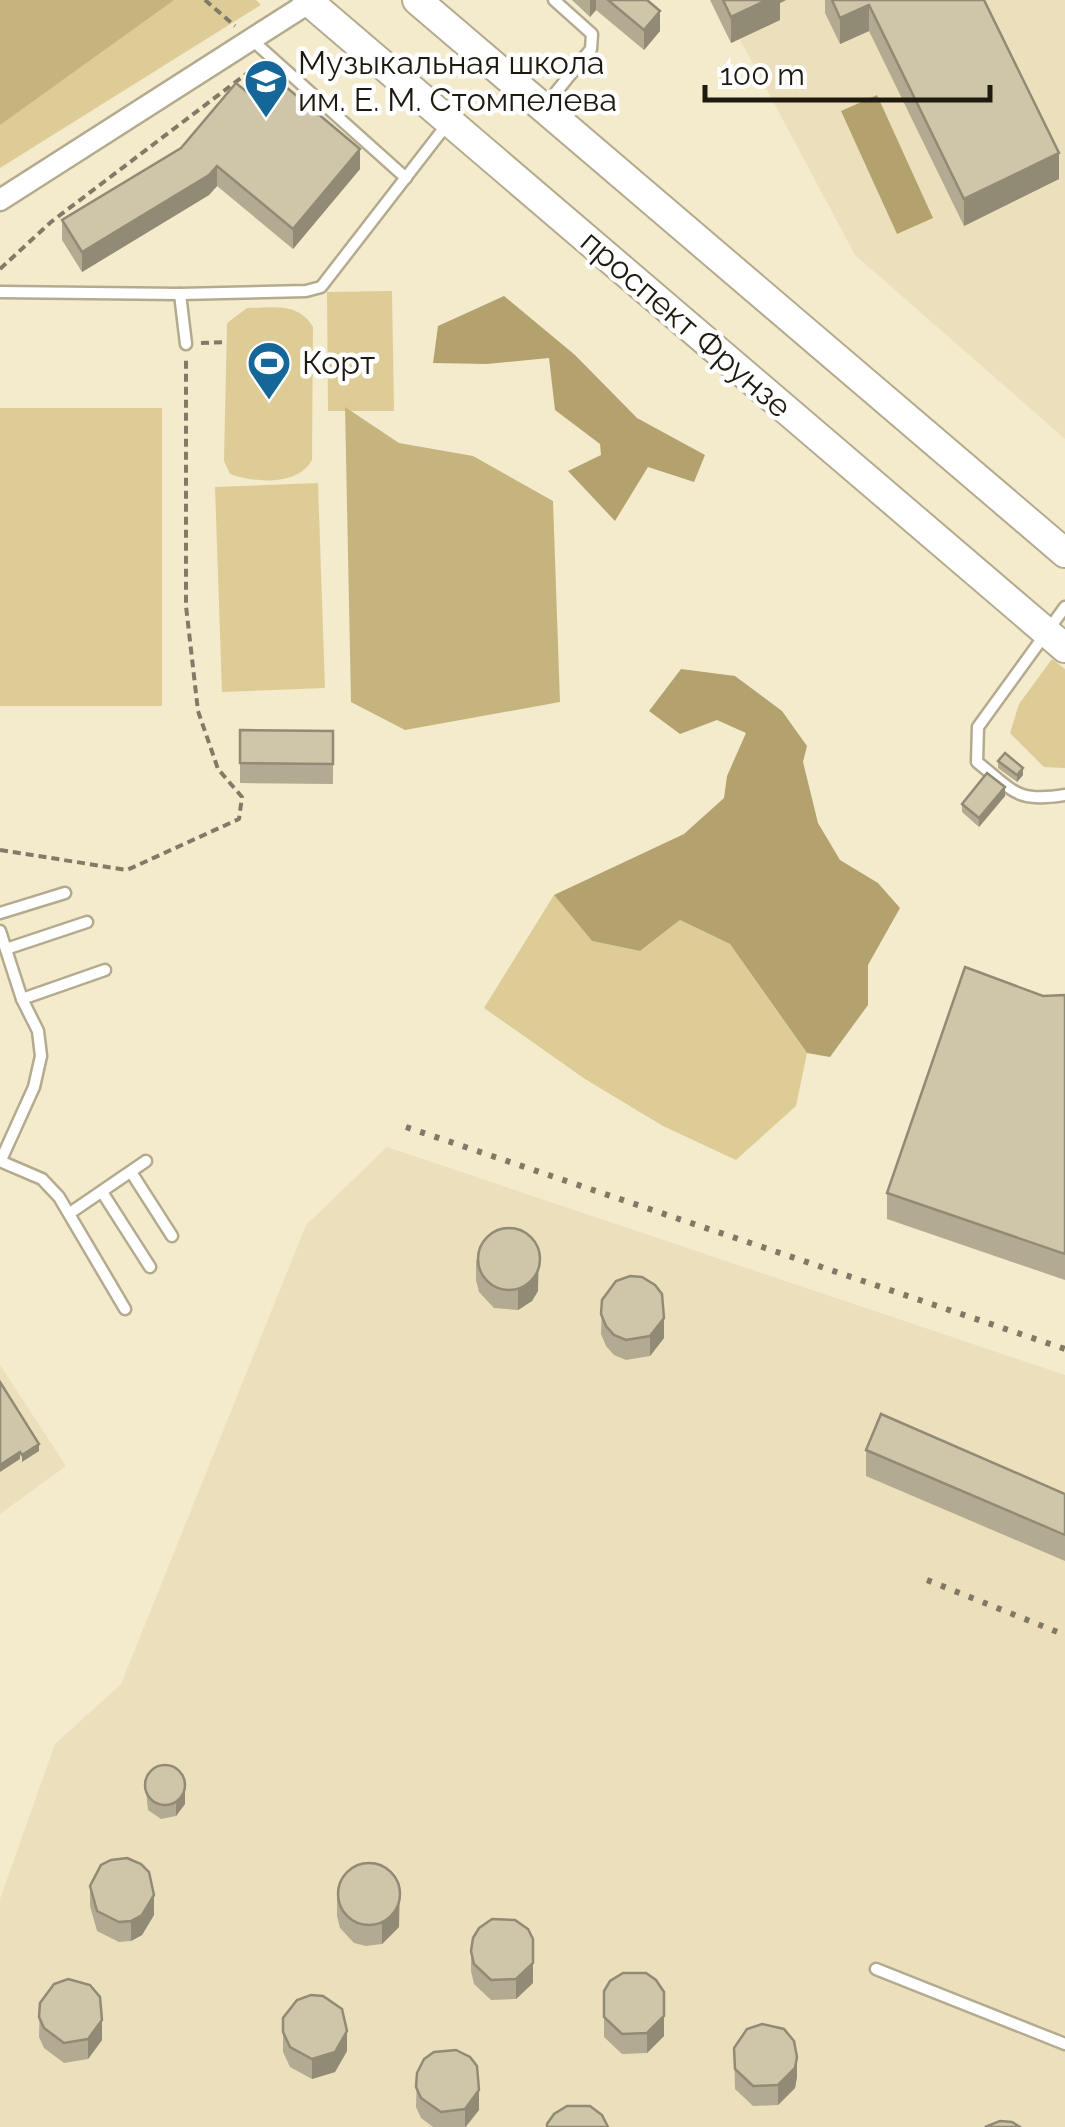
<svg xmlns="http://www.w3.org/2000/svg" width="1065" height="2127" font-family="Raleway,sans-serif">
<style>
.built{fill:#ece0bc}
.green{fill:#decc96}
.forest{fill:#c6b47f}
.water{fill:#b4a26e}
.lines{fill:none;stroke-linecap:round;stroke-linejoin:round}
.lane-casing{stroke:#b4ab8f;stroke-width:15}
.street-casing{stroke:#b4ab8f;stroke-width:25}
.secondary-casing{stroke:#b4ab8f;stroke-width:32}
.path{stroke:#817a67;stroke-width:4;stroke-dasharray:8 5;stroke-linecap:butt}
.lane{stroke:#fff;stroke-width:10}
.street{stroke:#fff;stroke-width:20}
.secondary{stroke:#fff;stroke-width:28}
.rail{stroke:#7f7966;stroke-width:6;stroke-dasharray:5 10;stroke-linecap:butt}
.wall{fill:#b2aa91}
.shaded-wall{fill:#918b76}
.building{fill:#cfc6a9;stroke:#918b76;stroke-width:2.5}
.labels{text-anchor:middle;stroke-width:9;stroke-linejoin:round;paint-order:stroke}
.poi-label{font-size:32px;fill:#1e1a10;stroke:#fff;text-anchor:start}
.street-label{font-size:32px;fill:#1e1a10;stroke:#fff}
</style>
<rect width="100%" height="100%" fill="#f4ebcd"/>
<!-- built -->
<g class="built">
<polygon points="719,0 1065,0 1065,439 855,255"/>
<polygon points="387,1147 1065,1375 1065,2127 0,2127 0,1899 55,1744 121,1684 306,1225"/>
<polygon points="0,1365 66,1466 0,1514"/>
</g>
<!-- green -->
<g class="green">
<polygon points="0,0 256,0 261,5 0,168"/>
<polygon points="392,291 394,411 328,411 327,292"/>
<path d="M247 308C274 308 298 302 313 327L312 460C298 486 255 483 230 474L224 461 227 323Z"/>
<rect x="0" y="408" width="162" height="298"/>
<polygon points="318,483 325,688 222,692 215,487"/>
<polygon points="1052,659 1065,669 1065,768 1044,767 1010,733 1019,704"/>
<polygon points="554,895 592,941 640,951 680,920 730,944 807,1053 796,1106 736,1160 663,1126 585,1079 484,1008"/>
</g>
<!-- forest -->
<g class="forest">
<polygon points="0,0 174,0 0,125"/>
<polygon points="345,407 399,443 473,456 553,501 560,702 405,730 351,702"/>
</g>
<!-- water -->
<g class="water">
<polygon points="877,95 933,218 897,234 841,111"/>
<polygon points="504,296 575,355 637,418 705,455 694,482 648,467 615,521 568,471 601,455 600,444 555,410 549,358 487,364 433,363 438,326"/>
<polygon points="681,669 735,676 782,711 807,746 803,762 818,823 840,860 878,883 900,908 868,965 868,1005 830,1057 807,1053 730,944 680,920 640,951 592,941 554,895 684,834 724,798 727,776 746,733 717,720 680,734 649,711"/>
</g>
<g class="lines">
<defs>
<g id="lane">
<polyline points="252,40 406,178"/>
<polyline points="544,107 591,49 592,34 554,0"/>
<polyline points="0,292 180,294 306,291 321,287 448,123"/>
<polyline points="180,294 186,344"/>
<path d="M1065 607 978 727 977 762C1014 791 1016 803 1065 795"/>
<polyline points="0,913 65,893"/>
<polyline points="0,931 22,999 38,1031 41,1056 34,1087 1,1160"/>
<polyline points="6,949 87,922"/>
<polyline points="22,999 105,970"/>
<polyline points="0,1161 42,1179 59,1197 125,1309"/>
<polyline points="131,1172 172,1236"/>
<polyline points="102,1192 150,1267"/>
<polyline points="70,1213 146,1161"/>
<polyline points="876,1969 1065,2044"/>
</g>
<polyline id="street" points="0,200 313,0"/>
<g id="secondary">
<polyline points="307,0 1065,648"/>
<polyline points="417,0 1065,553"/>
</g>
</defs>
<!-- lane casing -->
<use href="#lane" class="lane-casing"/>
<!-- street casing -->
<use href="#street" class="street-casing"/>
<!-- secondary casing -->
<use href="#secondary" class="secondary-casing"/>
<!-- path -->
<g class="path">
<polyline points="205,0 235,26"/>
<polyline points="0,269 51,222 258,65"/>
<polyline points="201,343 226,342"/>
<polyline points="0,850 127,870 239,819 242,797 218,769 198,711 186,606 186,358"/>
</g>
<!-- lane -->
<use href="#lane" class="lane"/>
<!-- street -->
<use href="#street" class="street"/>
<!-- secondary -->
<use href="#secondary" class="secondary"/>
<!-- rail -->
<g class="rail">
<polyline points="406,1127 1065,1349"/>
<polyline points="927,1580 1065,1635"/>
</g>
</g>
<!-- wall -->
<g class="wall">
<polygon points="572,0 647,0 660,31 644,50 596,10 590,17"/>
<polygon points="710,0 786,0 780,3 780,20 731,43"/>
<polygon points="825,0 984,0 1059,179 964,226 869,31 840,44 825,13"/>
<polygon points="248,93 360,169 293,249 217,186 209,195 82,272 62,240 62,220 181,148"/>
<polygon points="240,730 333,731 333,784 240,783"/>
<polygon points="998,761 1023,775 1017,782 998,768"/>
<polygon points="1005,796 979,827 962,812 962,804"/>
<polygon points="1065,995 1065,1280 887,1219 887,1193 1043,996"/>
<polygon points="476,1260 538,1291 532,1301 518,1310 494,1308 479,1292 476,1280"/>
<polygon points="602,1300 664,1338 650,1356 626,1360 614,1355 606,1346 601,1334"/>
<polygon points="866,1450 1065,1494 1065,1561 866,1476"/>
<polygon points="145,1780 185,1804 176,1816 161,1819 148,1810"/>
<polygon points="90,1886 154,1915 142,1935 131,1941 119,1942 97,1931 90,1906"/>
<polygon points="337,1896 399,1927 382,1944 366,1946 354,1943 340,1928 337,1916"/>
<polygon points="471,1951 533,1983 516,1999 491,2000 474,1984 471,1971"/>
<polygon points="604,1991 664,2036 647,2053 622,2054 604,2037"/>
<polygon points="40,2003 102,2040 88,2059 64,2063 44,2048 39,2037"/>
<polygon points="283,2018 347,2051 335,2072 312,2079 290,2067 283,2052"/>
<polygon points="734,2048 797,2077 795,2088 778,2105 753,2106 735,2089"/>
<polygon points="417,2073 479,2110 466,2127 433,2127 421,2118 416,2107"/>
</g>
<!-- shaded-wall -->
<g class="shaded-wall">
<polygon points="590,0 596,0 596,10 590,17"/>
<polygon points="767,0 786,0 780,3 780,20 731,43 731,17"/>
<polygon points="869,5 869,31 840,44 840,18"/>
<polygon points="660,11 660,31 644,50 644,30"/>
<polygon points="360,149 360,169 293,249 293,229"/>
<polygon points="1059,153 1059,179 964,226 964,199"/>
<polygon points="217,166 217,186 209,195 82,272 82,252"/>
<polygon points="1023,768 1023,775 1017,782 1017,775"/>
<polygon points="1005,787 1005,796 979,827 979,818"/>
<polygon points="539,1248 538,1291 532,1301 518,1310 518,1290"/>
<polygon points="664,1318 664,1338 650,1356 650,1336"/>
<polygon points="39,1444 39,1451 22,1462 22,1455"/>
<polygon points="20,1452 20,1459 0,1472 0,1465"/>
<polygon points="185,1791 185,1804 176,1816 176,1803"/>
<polygon points="400,1883 399,1927 382,1944 382,1924"/>
<polygon points="154,1895 154,1915 142,1935 131,1941 131,1921"/>
<polygon points="533,1939 533,1983 516,1999 516,1979"/>
<polygon points="664,1992 664,2036 647,2053 647,2033"/>
<polygon points="102,2020 102,2040 88,2059 88,2039"/>
<polygon points="347,2031 347,2051 335,2072 312,2079 312,2059"/>
<polygon points="797,2057 797,2077 795,2088 778,2105 778,2085"/>
<polygon points="479,2090 479,2110 465,2127 465,2109"/>
</g>
<!-- building -->
<g class="building">
<polygon points="608,0 647,0 660,11 644,30"/>
<polygon points="723,0 767,0 731,17"/>
<polygon points="832,0 984,0 1059,153 964,199 869,5 840,18"/>
<polygon points="267,71 360,149 293,229 217,166 209,175 82,252 62,220 181,148 236,83 248,93"/>
<polygon points="240,730 333,731 333,764 240,763"/>
<polygon points="1005,753 1023,768 1017,775 998,761"/>
<polygon points="987,773 1005,787 979,818 962,804"/>
<polygon points="965,967 1043,996 1065,995 1065,1254 887,1193"/>
<circle cx="509" cy="1259" r="31"/>
<polygon points="630,1276 642,1277 655,1285 662,1294 664,1318 650,1336 626,1340 614,1335 606,1326 601,1314 602,1300 616,1281"/>
<polygon points="0,1382 39,1444 22,1455 20,1452 0,1465"/>
<polygon points="881,1414 1065,1494 1065,1535 866,1450"/>
<circle cx="165" cy="1785" r="20"/>
<polygon points="127,1858 141,1864 149,1872 154,1895 142,1915 131,1921 119,1922 97,1911 90,1886 101,1865 111,1860"/>
<circle cx="369" cy="1894" r="31"/>
<polygon points="492,1919 515,1920 528,1929 533,1939 533,1963 516,1979 491,1980 474,1964 471,1951 473,1938 479,1928"/>
<polygon points="623,1973 646,1973 656,1980 664,1992 664,2016 647,2033 622,2034 604,2017 604,1991 610,1981"/>
<polygon points="68,1979 90,1985 100,1997 102,2020 88,2039 64,2043 44,2028 39,2017 40,2003 54,1984"/>
<polygon points="311,1995 323,1996 342,2009 347,2031 335,2052 312,2059 290,2047 283,2032 283,2018 297,2000"/>
<polygon points="762,2024 784,2029 794,2041 797,2057 795,2068 778,2085 753,2086 735,2069 734,2048 747,2029"/>
<polygon points="456,2050 470,2057 477,2066 479,2090 465,2109 441,2112 421,2098 416,2087 417,2073 424,2059 434,2052"/>
<polygon points="567,2106 590,2106 602,2115 608,2127 547,2127 547,2124 554,2114"/>
<polygon points="1000,2121 1012,2122 1020,2127 985,2127"/>
</g>
<!-- icons -->
<defs>
<symbol id="school-pin" viewBox="-11 -11 22 30"><path d="M0 17L-7.5 6A9.5 9.5 0 1 1 7.5 6Z" fill="#146798" stroke="#fff"/><path d="M0-5L7-2L0 1L-7-2ZM-4 1L0 2.5L4 1V4Q0 6-4 4Z" fill="#fff"/></symbol>
<symbol id="stadium-pin" viewBox="-11 -11 22 30"><path d="M0 17L-7.5 6A9.5 9.5 0 1 1 7.5 6Z" fill="#146798" stroke="#fff"/><path d="M0-5a6.5 5 0 1 0 0 10a6.5 5 0 1 0 0-10ZM-3.5-1.8h7v3.6h-7Z" fill="#fff"/></symbol>
</defs>
<g fill-rule="evenodd">
<use href="#school-pin" x="241" y="56" width="50" height="68"/>
<use href="#stadium-pin" x="244" y="338" width="50" height="68"/>
</g>
<g class="labels">
<!-- poi labels -->
<g class="poi-label">
<text x="298" y="74">Музыкальная школа<tspan x="298" dy="37">им. Е. М. Стомпелева</tspan></text>
<text x="302" y="374">Корт</text>
</g>
<!-- street labels -->
<g class="street-label">
<text transform="translate(686 324) rotate(41)" y="11">проспект Фрунзе</text>
</g>
</g>
<!-- scale -->
<path d="M705 85v15h285v-15" fill="none" stroke="#1e1a10" stroke-width="5"/>
<text x="720" y="85" font-size="30" fill="#1e1a10" stroke="#ffffff" stroke-width="8" paint-order="stroke">100 m</text>
</svg>
